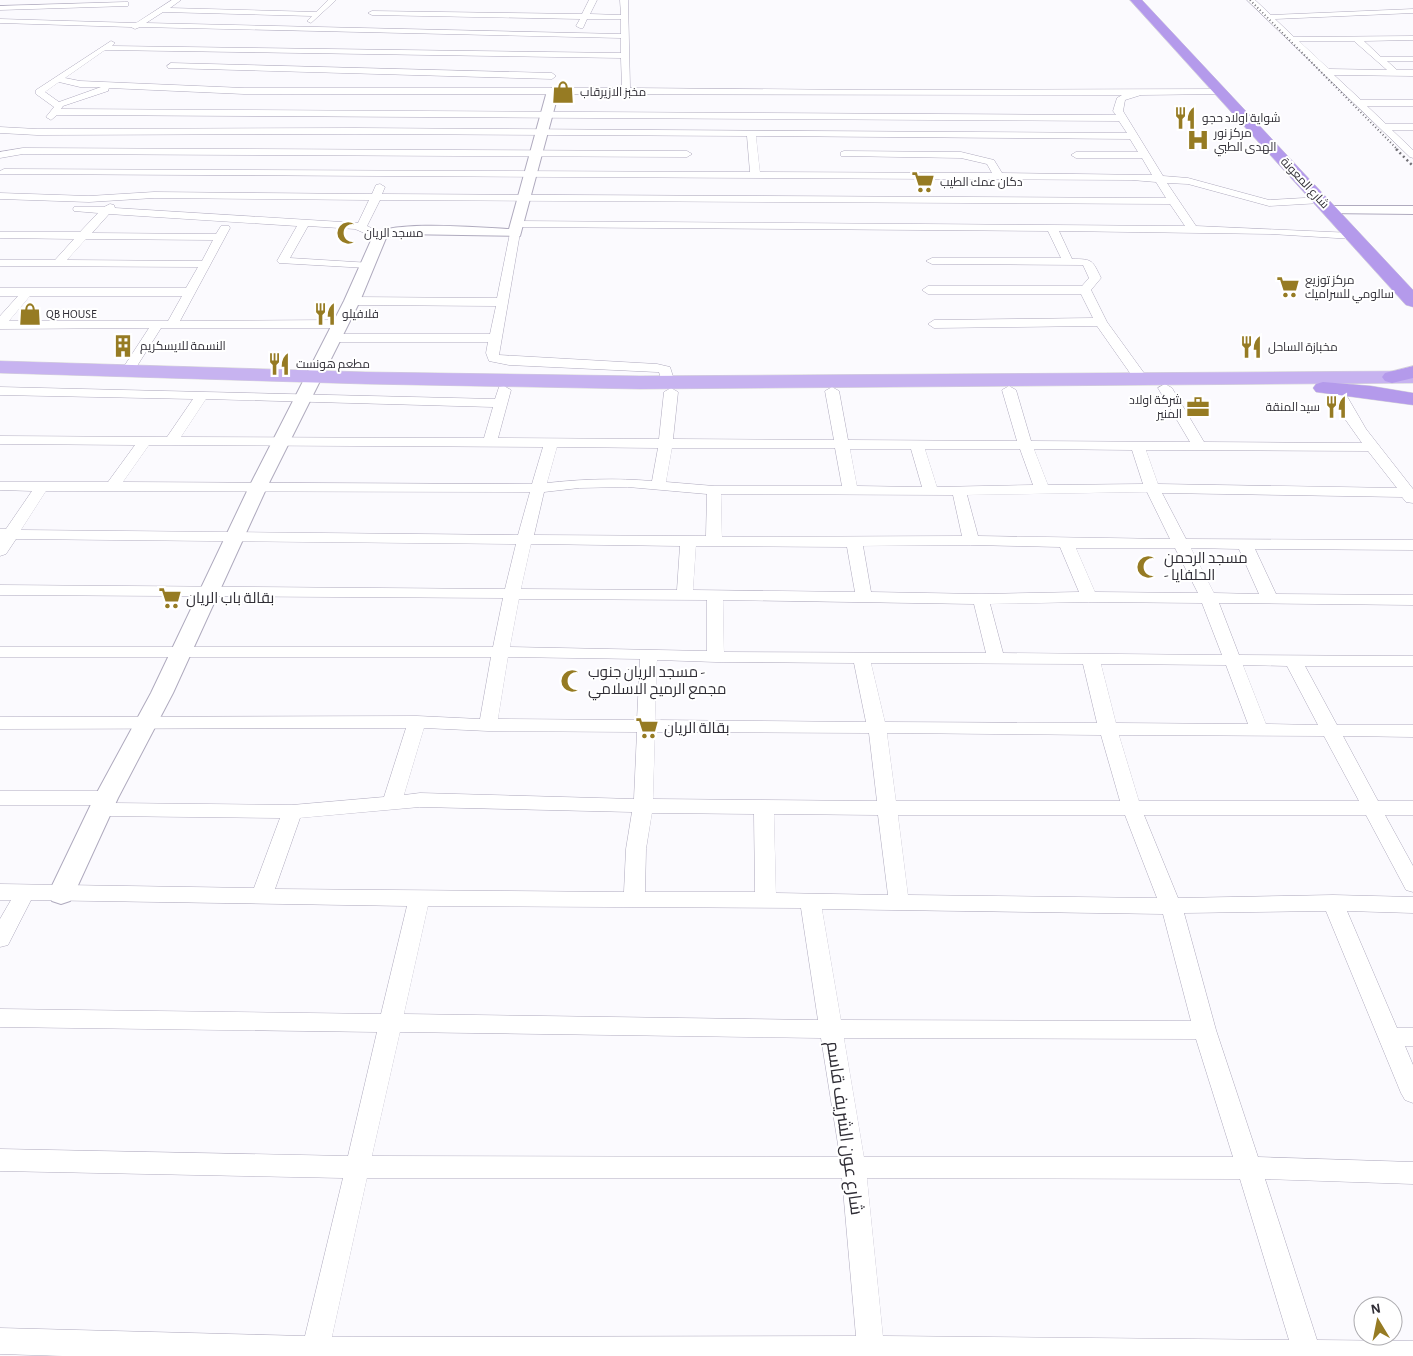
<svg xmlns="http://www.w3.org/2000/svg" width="1413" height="1356" font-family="'Alegreya Sans',Cairo,sans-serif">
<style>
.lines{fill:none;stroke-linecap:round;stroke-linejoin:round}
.minor-casing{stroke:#afaabe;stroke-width:1}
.tertiary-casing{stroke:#afaabe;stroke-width:2}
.primary-casing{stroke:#d6d5d7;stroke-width:1}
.trunk-casing{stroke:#d6d5d7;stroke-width:1}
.minor{fill:#fff;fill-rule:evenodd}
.tertiary{fill:#fff;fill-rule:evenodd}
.primary{fill:#c7b3f0;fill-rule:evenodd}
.trunk{fill:#b49aeb;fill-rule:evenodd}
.rail-far1{stroke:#727177;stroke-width:2;stroke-dasharray:1 2.5;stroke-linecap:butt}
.rail{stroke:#727177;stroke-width:2.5;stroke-dasharray:2 3;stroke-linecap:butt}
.labels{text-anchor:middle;stroke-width:4;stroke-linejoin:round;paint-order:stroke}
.far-poi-label{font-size:12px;fill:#302e36;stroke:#fff;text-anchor:start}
.far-street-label{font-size:12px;fill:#302e36;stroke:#fff}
.poi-label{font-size:15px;fill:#302e36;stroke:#fff;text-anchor:start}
.near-street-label{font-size:18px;fill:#302e36;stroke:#fff}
</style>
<rect width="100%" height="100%" fill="#fbfafe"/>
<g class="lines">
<defs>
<g id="minor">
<path d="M172 0H181L170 8 316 12 328 0H336L311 23 307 21 312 16 163 12 146 23 621 34V19H587L583 28H580L576 26 580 19 372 15 368 13 372 11 582 14 589 0H597L590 14 621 15 620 0H628L630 88 867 90 1221 89 1224 90V94L1141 95 1125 100 1123 111 1163 176 1188 178 1269 200 1321 197 1326 200 1321 203 1269 206 1188 184 1167 183 1196 226 1353 233 1358 236 1353 239 1271 234 1059 231 1072 259C1093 259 1092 260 1101 278L1091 290 1107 322 1149 380 1142 384 1137 383 1097 326 934 328 928 324 934 320 1093 318 1081 294H928L922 290 928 286H1082L1089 278 1083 265 932 264 926 261 932 258H1061L1048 231 518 227 513 224 518 221 1185 226 1170 204 380 200 367 226 384 234 385 236 384 238H376L355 229 308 226 290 258 371 263 373 265 367 268 279 263 277 261 297 226 109 214 92 233 216 234 221 226H229L230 228 180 321 339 320 345 324 339 328H161L132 374 127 375 121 371 149 328 0 329V316L18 296H0V288H186L198 267 0 266V260H55L74 239 0 238V232H80L98 213 74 211 73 209 74 207H104L110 204 114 205 115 208 358 223 369 200 154 198 89 202 0 199V193L89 196 154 192 372 194 376 185 380 184 385 187 382 194 1166 198 1156 182 1132 180 0 174V171L4 169 750 172 747 136 355 134 37 135 0 133V127L37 129 355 128 1127 133 1119 121 57 115 51 120 46 117 54 107 36 94V90L111 41 115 43 112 46 621 53V38L140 27 135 29 131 27 0 23V19L136 23ZM105 50 621 58 622 88H244L80 81 65 78ZM59 82 80 87H101L59 102 45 92ZM109 88 244 94 1122 95 1117 98 1113 111 1116 115 61 109 63 106 108 91ZM756 136 1130 139 1138 152H1076L1071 155 1076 158H1142L1152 175 1002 173 994 160 961 152 844 151 841 152V156L961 158 987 164 992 173 760 172ZM86 239 213 240 202 261 67 260ZM30 296H182L168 321H9Z"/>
<path d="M1247 0H1255L1271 15 1413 9V13L1275 19 1294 37 1413 36V40L1364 41 1381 57H1413V61H1387L1397 70H1413V76L1334 75 1361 100H1413V106H1367L1386 124H1413V130H1392L1413 150V158L1410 157ZM1299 41H1354L1387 70 1329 69Z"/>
<polygon points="125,2 128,2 128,6 0,10 0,6"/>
<polygon points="171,63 552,73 556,76 552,79 168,68 167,66"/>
<polygon points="23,148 687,151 692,154 687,157 23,154 0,158 0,152"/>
<polygon points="515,230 520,233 499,355 657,364 670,367 675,383 673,386 663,386 659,372 657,372 509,365 489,361 486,353 488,342 332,342 326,338 332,334 490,334 496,306 352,305 346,301 352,297 497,298 510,233"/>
<path d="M1165 384 1172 388 1204 442 1362 443 1345 419 1329 389 1336 385 1341 386 1366 429 1413 489V503L1406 502 1402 497 1162 493 1186 539 1413 540V550L1255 549 1276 594 1413 595V605L1219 603 1239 655 1413 656V666H1305L1337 725H1413V737L1343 736 1378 801H1413V815H1385L1413 866V892L1406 890 1366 815H1144L1178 898 1333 895 1413 897V913L1347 911 1397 1028H1413V1046H1405L1413 1065V1103L1405 1100 1401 1093 1326 911 1184 913 1216 1030 1258 1157 1413 1162V1184L1265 1179 1317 1340 1413 1341V1356H63L0 1354V1328L305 1336 343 1178 0 1171V1149L348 1156 377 1032 0 1027V1009L381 1014 407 906 31 900 8 945 0 947V919L11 900H0V884L254 888 280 818 102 816 95 814 92 809 95 805H0V791H106L113 793 116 798 113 803 292 805 384 797 406 728 0 729V717L417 716 480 719 491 657H0V647H493L503 598 0 595V585L505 589 516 544 16 539 6 554 0 556V529H6L32 491 0 490V482H108L135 445 0 444V436L167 437 193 399 0 395V387L495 399 499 387 504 386 511 390 498 438 659 439 664 392 671 388 678 392 673 439 834 440 825 391 832 387 839 391 848 440 1017 441 1002 390 1009 386 1016 390 1031 441 1190 442 1158 388ZM206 399 493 407 484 438 181 437ZM149 445H171L543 447 532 484 123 482ZM557 447 658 448 652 481C616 478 582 479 547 483ZM672 448H835L842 486H714L666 482ZM850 449H911L922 487 857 486ZM925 449H1020L1033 485 937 487ZM1034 449 1132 450 1143 484 1048 485ZM1146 450 1368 451 1397 488 1158 484ZM628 487 707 494 706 536 534 535 544 492 579 488ZM46 491 530 492 518 535 21 530ZM1147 492 1170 539 978 536 967 495ZM721 494 953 495 962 536 722 537ZM531 544 680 546 677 590 521 589ZM971 545 1060 547 1079 592 981 594 871 592 863 546ZM696 546 847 547 855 592 693 590ZM1076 548H1175L1198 593 1095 592ZM1191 548 1239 549 1259 594 1214 593ZM519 599 707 600V651L510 647ZM723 600 974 604 986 653 724 652ZM1089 602 1202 603 1222 655 1003 653 990 604ZM508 657 640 659 637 720 498 719ZM657 660 716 662 854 663 866 722 655 720ZM871 663 1083 664 1097 723 885 722ZM1101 664 1226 665 1248 724 1116 723ZM1243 665 1287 666 1318 725 1266 724ZM424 728 488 731 637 732 634 799 420 793 404 795ZM655 732 869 733 877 801 653 799ZM887 733 1101 735 1120 801H896ZM1119 735 1324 736 1359 801H1139ZM420 807 632 812 626 849 624 892 275 889 300 818ZM652 813 754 814 755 892H645L646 849ZM774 814 878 815 888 895 776 893ZM898 815H1125L1157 898 908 895ZM428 906 801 908 818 1020 404 1014ZM822 909 1163 914 1191 1021 841 1020ZM400 1032 821 1038 840 1157 372 1156ZM844 1038 1196 1039 1233 1157H864ZM367 1178H842L856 1336 332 1337ZM867 1178 1240 1179 1289 1340 883 1336Z"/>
</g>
<g id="tertiary">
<path d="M553 88 559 91 520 236 399 234 386 238 360 301 267 487 173 693 118 798 74 894 70 901 61 904 52 901 48 894 94 798 151 693 249 487 344 301 373 236C385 219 486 228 509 229L547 91Z"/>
<polygon points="1330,206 1413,206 1413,214 1325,213 1323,210"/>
</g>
<polygon id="primary" points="0,361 366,372 640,376 1413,371 1413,383 640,389 366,384 0,373"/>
<g id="trunk">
<polygon points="1130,0 1142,0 1413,290 1413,307 1406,305"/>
<polygon points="1413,366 1413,378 1392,383 1385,381 1382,377 1385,373"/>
<polygon points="1323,382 1371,386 1413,393 1413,405 1316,392 1313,388 1316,384"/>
</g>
</defs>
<!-- minor casing -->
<use href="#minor" class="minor-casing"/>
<!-- tertiary casing -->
<use href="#tertiary" class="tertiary-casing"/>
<!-- primary casing -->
<use href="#primary" class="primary-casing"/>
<!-- trunk casing -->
<use href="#trunk" class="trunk-casing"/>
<!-- minor -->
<use href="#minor" class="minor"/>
<!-- tertiary -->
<use href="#tertiary" class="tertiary"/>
<!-- primary -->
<use href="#primary" class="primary"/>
<!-- trunk -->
<use href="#trunk" class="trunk"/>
<!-- rail-far1 -->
<polyline class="rail-far1" points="1250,0 1398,150"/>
<!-- rail -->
<polyline class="rail" points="1396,149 1413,166"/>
</g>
<!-- icons -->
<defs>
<symbol id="shop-bare" viewBox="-9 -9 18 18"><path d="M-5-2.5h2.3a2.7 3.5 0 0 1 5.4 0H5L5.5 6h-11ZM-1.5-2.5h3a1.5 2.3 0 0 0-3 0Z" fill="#967b23" stroke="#fff" stroke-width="2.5" paint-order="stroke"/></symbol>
<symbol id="restaurant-bare" viewBox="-9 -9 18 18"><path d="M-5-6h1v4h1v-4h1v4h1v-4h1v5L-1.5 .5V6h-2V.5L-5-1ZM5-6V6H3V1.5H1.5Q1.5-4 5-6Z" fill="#967b23" stroke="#fff" stroke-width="2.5" paint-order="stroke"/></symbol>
<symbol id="hospital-bare" viewBox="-9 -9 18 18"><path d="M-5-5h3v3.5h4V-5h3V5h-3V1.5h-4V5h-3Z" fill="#967b23" stroke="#fff" stroke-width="2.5" paint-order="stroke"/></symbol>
<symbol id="supermarket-bare" viewBox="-9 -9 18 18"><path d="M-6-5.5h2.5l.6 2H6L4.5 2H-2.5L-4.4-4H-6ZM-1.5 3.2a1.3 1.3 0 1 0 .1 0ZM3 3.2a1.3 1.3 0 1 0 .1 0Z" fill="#967b23" stroke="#fff" stroke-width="2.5" paint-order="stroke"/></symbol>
<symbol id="mosque-bare" viewBox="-9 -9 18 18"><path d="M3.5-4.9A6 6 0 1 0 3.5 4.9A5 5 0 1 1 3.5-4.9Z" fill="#967b23" stroke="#fff" stroke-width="2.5" paint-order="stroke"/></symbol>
<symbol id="building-bare" viewBox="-9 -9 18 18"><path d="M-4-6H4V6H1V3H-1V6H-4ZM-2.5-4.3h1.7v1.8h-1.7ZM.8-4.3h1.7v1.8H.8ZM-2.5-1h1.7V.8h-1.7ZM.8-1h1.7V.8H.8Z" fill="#967b23" stroke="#fff" stroke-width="2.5" paint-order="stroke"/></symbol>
<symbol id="office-bare" viewBox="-9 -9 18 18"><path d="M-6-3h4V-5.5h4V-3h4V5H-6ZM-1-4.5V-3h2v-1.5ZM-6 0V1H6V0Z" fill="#967b23" stroke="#fff" stroke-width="2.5" paint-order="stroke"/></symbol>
</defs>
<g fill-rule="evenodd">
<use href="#shop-bare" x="547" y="76" width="32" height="32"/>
<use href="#restaurant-bare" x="1169" y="102" width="32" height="32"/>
<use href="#hospital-bare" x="1182" y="124" width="32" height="32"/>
<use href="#supermarket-bare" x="907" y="166" width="32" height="32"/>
<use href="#mosque-bare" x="332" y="217" width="32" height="32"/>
<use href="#supermarket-bare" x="1272" y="271" width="32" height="32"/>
<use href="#shop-bare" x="14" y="298" width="32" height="32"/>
<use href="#restaurant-bare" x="309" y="298" width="32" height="32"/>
<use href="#building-bare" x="107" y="330" width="32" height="32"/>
<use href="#restaurant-bare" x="1235" y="331" width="32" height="32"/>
<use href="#restaurant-bare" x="263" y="348" width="32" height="32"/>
<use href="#office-bare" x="1182" y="391" width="32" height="32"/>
<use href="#restaurant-bare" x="1320" y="391" width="32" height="32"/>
<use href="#mosque-bare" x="1132" y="551" width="32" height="32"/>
<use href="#supermarket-bare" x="154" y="582" width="32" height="32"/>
<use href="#mosque-bare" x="556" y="665" width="32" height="32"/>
<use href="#supermarket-bare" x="631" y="712" width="32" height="32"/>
</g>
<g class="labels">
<!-- far-poi labels -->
<g class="far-poi-label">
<text x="580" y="96">مخبز الازيرقاب</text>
<text x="1202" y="122">شواية اولاد حجو</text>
<text x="1214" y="137">مركز نور<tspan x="1214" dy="14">الهدى الطبي</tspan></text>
<text x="940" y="186">دكان عمك الطيب</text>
<text x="364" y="237">مسجد الريان</text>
<text x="1305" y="284">مركز توزيع<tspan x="1305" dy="14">سالومي للسراميك</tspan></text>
<text x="46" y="318">QB HOUSE</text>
<text x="342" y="318">فلافيلو</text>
<text x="140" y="350">النسمة للايسكريم</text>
<text x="1268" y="351">مخبازة الساحل</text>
<text x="296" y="368">مطعم هونست</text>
<text x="1182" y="404" text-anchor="end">شركة اولاد<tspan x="1182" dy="14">المنير</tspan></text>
<text x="1320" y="411" text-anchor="end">سيد المنقة</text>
</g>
<!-- far-street labels -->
<g class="far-street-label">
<text transform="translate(1305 183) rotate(47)" y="4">شارع المعونة</text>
</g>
<!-- poi labels -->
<g class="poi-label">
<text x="1164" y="563">مسجد الرحمن<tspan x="1164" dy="17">- الحلفايا</tspan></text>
<text x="186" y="603">بقالة باب الريان</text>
<text x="588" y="677">مسجد الريان جنوب -<tspan x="588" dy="17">مجمع الرميح الاسلامي</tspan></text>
<text x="664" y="733">بقالة الريان</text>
</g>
<!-- near-street labels -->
<g class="near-street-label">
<text transform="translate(845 1128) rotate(82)" y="6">شارع عون الشريف قاسم</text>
</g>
</g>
<!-- north arrow -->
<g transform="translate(1378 1321) rotate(350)"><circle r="24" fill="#ffffff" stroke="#acabaf"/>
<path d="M0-4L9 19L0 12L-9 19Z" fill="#967b23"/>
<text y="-8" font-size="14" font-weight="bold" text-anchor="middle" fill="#302e36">N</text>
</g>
</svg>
